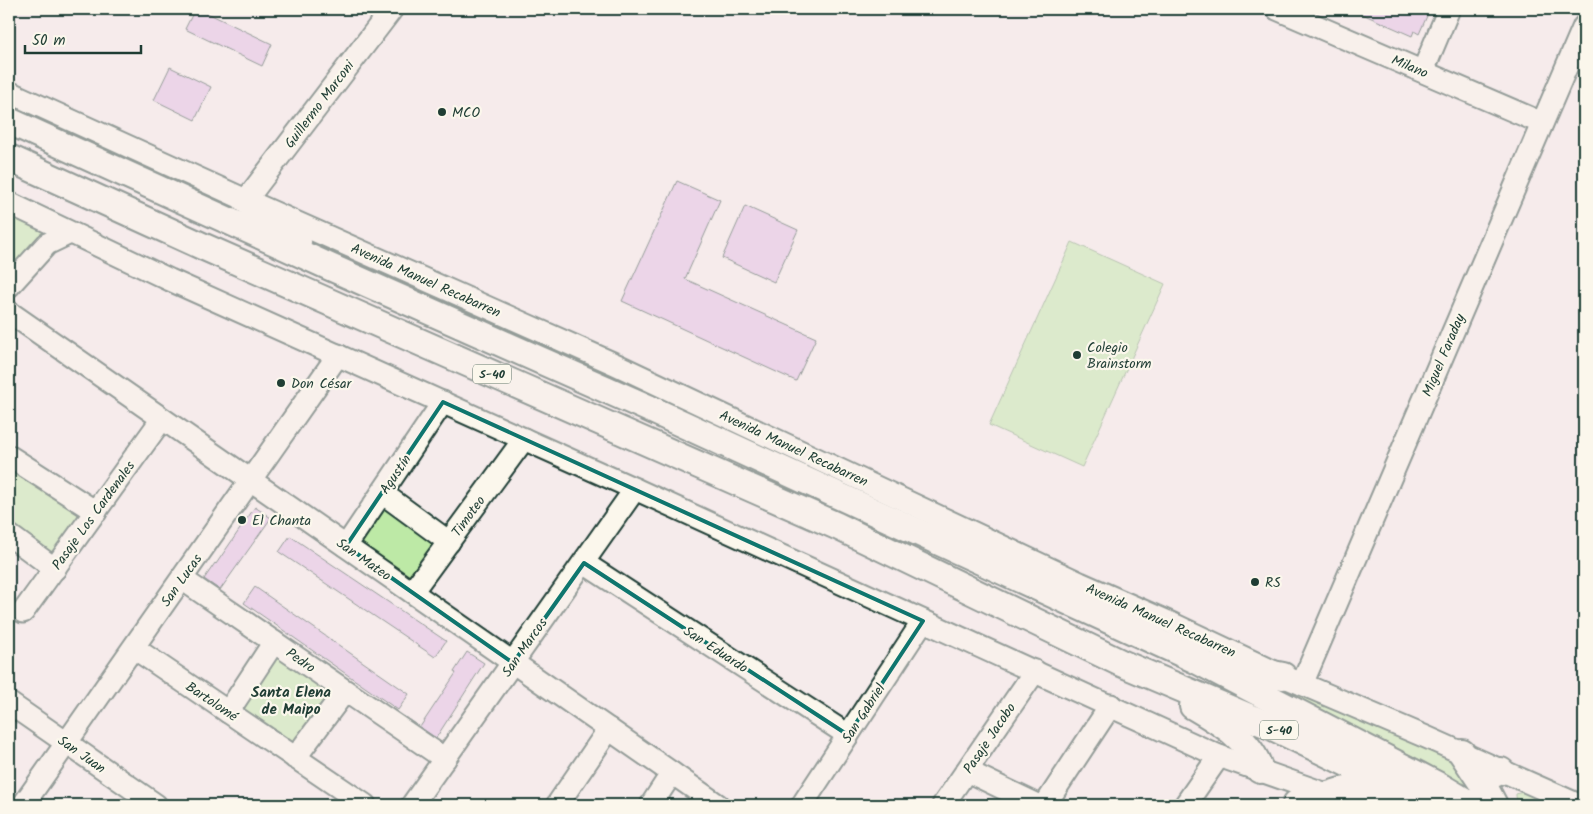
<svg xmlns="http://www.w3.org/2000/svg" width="1593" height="814" font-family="Kalam,sans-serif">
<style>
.green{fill:#bde9a6;stroke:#6e936d}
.building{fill:#dfbae5;stroke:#1f3d34}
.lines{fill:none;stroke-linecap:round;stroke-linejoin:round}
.minor-casing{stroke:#1f3d34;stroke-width:25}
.major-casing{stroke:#1f3d34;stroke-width:30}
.minor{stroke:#fbf7ec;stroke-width:21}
.major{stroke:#fbf7ec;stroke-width:26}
.marked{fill:none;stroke:#0f766e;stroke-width:4;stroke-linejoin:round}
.poi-dot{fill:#1f3d34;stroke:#fbf7ec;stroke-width:2}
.labels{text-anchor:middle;stroke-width:4.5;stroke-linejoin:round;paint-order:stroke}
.shield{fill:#fbf7ec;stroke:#61756b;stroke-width:1}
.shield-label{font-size:12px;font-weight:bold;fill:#1f3d34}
.street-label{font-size:14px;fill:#1f3d34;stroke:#fbf7ec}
.poi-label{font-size:14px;fill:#1f3d34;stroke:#fbf7ec;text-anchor:start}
.neighbourhood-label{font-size:15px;font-weight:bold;fill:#1f3d34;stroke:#fbf7ec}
</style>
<rect width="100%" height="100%" fill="#f5ebeb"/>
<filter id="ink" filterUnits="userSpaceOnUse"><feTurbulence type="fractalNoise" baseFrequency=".02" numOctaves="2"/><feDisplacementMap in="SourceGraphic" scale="10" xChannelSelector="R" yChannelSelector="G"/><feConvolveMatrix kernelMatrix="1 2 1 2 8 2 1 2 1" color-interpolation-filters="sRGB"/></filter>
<g filter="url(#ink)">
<!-- green -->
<g class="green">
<polygon points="9,208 58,233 12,278 13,261 9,249"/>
<polygon points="1072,242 1165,284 1082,467 989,425"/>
<polygon points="9,463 87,514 53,560 9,528"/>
<polygon points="385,505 437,544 409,582 355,543"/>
<polygon points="274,644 342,691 295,756 232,711"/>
<polygon points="1239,672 1269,680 1456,760 1477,794 1425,762"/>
<path d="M1526 791 1563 805C1551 805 1514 811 1516 794Z"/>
</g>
<!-- building -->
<g class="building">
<polygon points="195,9 199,9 272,44 262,66 185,29"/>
<polygon points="1351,9 1426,9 1424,14 1427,16 1419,34 1414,31 1412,36"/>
<polygon points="170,67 211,87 195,120 154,100"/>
<polygon points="677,181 720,200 685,279 816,338 796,381 622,301"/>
<polygon points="745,206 798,230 774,282 722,258"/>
<polygon points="255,507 271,518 220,590 204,579 215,563 216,564"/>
<polygon points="290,536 446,641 435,657 279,552"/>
<polygon points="255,587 409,694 398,710 244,603"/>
<polygon points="467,652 484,663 436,738 420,727 456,673 454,672"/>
</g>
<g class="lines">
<defs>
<g id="minor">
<polyline points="1277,9 1542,123"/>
<polyline points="1423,71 1449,9"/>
<polyline points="9,92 246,200 617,365 1080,583 1173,624 1283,676 1426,737 1579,805"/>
<polyline points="246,200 392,9"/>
<polyline points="9,203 170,280 635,489 1219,756 1329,795 1350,805"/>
<polyline points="9,286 47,244 70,233"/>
<polyline points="9,312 718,805"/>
<polyline points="9,456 96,512"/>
<polyline points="382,493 449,542"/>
<polyline points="9,535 55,569"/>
<polyline points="346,546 443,402"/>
<polyline points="584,563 848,735"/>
<polyline points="182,579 445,759"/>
<polyline points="412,592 524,439"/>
<polyline points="23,612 162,419"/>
<polyline points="134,648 365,805"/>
<polyline points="1302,684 1584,26"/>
<polyline points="9,703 156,805"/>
<polyline points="228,712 274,642"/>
<polyline points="295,758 345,691"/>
<polyline points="967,771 1038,805"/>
<polyline points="23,805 338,355"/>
<polyline points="412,805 635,489"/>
<polyline points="557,805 609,729"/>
<polyline points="651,805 672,773"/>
<polyline points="802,805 923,621"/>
<polyline points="943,805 1035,671"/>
<polyline points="1045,805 1111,705"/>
<polyline points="1185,805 1219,756"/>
</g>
<g id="major">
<polyline points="9,121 330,267 648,408 1194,659 1441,787 1471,805"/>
<polyline points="9,158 202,246 837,526 1121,663 1275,728 1433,805"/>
<polyline points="246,200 298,242"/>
<polyline points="1222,664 1283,676"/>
<path d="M1193 706C1220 722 1250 739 1260 770"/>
<polyline points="1462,753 1484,786 1494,805"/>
<polyline points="1484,786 1489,776 1501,771"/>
<path d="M1296 804C1312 802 1326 795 1341 791 1358 787 1379 791 1396 794"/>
</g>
</defs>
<!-- minor casing -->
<use href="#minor" class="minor-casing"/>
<!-- major casing -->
<use href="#major" class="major-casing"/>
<!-- minor -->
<use href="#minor" class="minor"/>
<!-- major -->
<use href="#major" class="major"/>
</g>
</g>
<!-- marked area -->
<path d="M0 0H1593V814H0ZM443 402 923 621 848 735 584 563 513 663 346 546Z" fill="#f5ebeb" fill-opacity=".55" fill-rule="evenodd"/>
<path class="marked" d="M443 402 923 621 848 735 584 563 513 663 346 546Z"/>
<!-- markers -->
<g class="poi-dot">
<circle cx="442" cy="112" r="5"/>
<circle cx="1077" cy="355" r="5"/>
<circle cx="281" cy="383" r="5"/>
<circle cx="242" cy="520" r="5"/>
<circle cx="1255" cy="582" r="5"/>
</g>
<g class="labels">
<!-- shield labels -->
<g class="shield">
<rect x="473" y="364.5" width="38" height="19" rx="4"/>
<rect x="1260" y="720.5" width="38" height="19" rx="4"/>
</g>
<g class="shield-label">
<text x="492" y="378">S-40</text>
<text x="1279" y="734">S-40</text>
</g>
<!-- street labels -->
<g class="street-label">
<text transform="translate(1410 66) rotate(23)" y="5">Milano</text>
<text transform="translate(319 104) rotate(-53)" y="5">Guillermo Marconi</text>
<text transform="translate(426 280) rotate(24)" y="5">Avenida Manuel Recabarren</text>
<text transform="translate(1443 355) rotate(-67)" y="5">Miguel Faraday</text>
<text transform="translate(794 448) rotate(25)" y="5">Avenida Manuel Recabarren</text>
<text transform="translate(395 474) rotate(-56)" y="5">Agustín</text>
<text transform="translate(93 515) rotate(-54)" y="5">Pasaje Los Cardenales</text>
<text transform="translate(468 516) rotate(-54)" y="5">Timoteo</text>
<text transform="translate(364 559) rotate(35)" y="5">San Mateo</text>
<text transform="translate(181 580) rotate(-55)" y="5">San Lucas</text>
<text transform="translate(1161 620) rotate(24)" y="5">Avenida Manuel Recabarren</text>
<text transform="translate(524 647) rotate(-55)" y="5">San Marcos</text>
<text transform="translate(716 649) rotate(33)" y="5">San Eduardo</text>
<text transform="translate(301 660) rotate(35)" y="5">Pedro</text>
<text transform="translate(212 701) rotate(34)" y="5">Bartolomé</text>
<text transform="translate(863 713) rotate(-57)" y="5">San Gabriel</text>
<text transform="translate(989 738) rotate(-56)" y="5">Pasaje Jacobo</text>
<text transform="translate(82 754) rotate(35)" y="5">San Juan</text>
</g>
<!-- poi labels -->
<g class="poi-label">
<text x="452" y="117">MCO</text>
<text x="1087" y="352">Colegio<tspan x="1087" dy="16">Brainstorm</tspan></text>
<text x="291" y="388">Don César</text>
<text x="252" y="525">El Chanta</text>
<text x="1265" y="587">RS</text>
</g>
<!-- neighbourhood labels -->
<g class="neighbourhood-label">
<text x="291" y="697">Santa Elena<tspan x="291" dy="17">de Maipo</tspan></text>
</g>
</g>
<!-- margin -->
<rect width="1593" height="814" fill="none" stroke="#fbf7ec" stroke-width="30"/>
<rect x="15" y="15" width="1563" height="784" fill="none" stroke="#1f3d34" stroke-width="2" filter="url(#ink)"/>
<!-- scale -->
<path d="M25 45v8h116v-8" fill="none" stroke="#1f3d34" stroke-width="2.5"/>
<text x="32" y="45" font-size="15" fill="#1f3d34" stroke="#fbf7ec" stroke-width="4" paint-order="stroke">50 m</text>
</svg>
